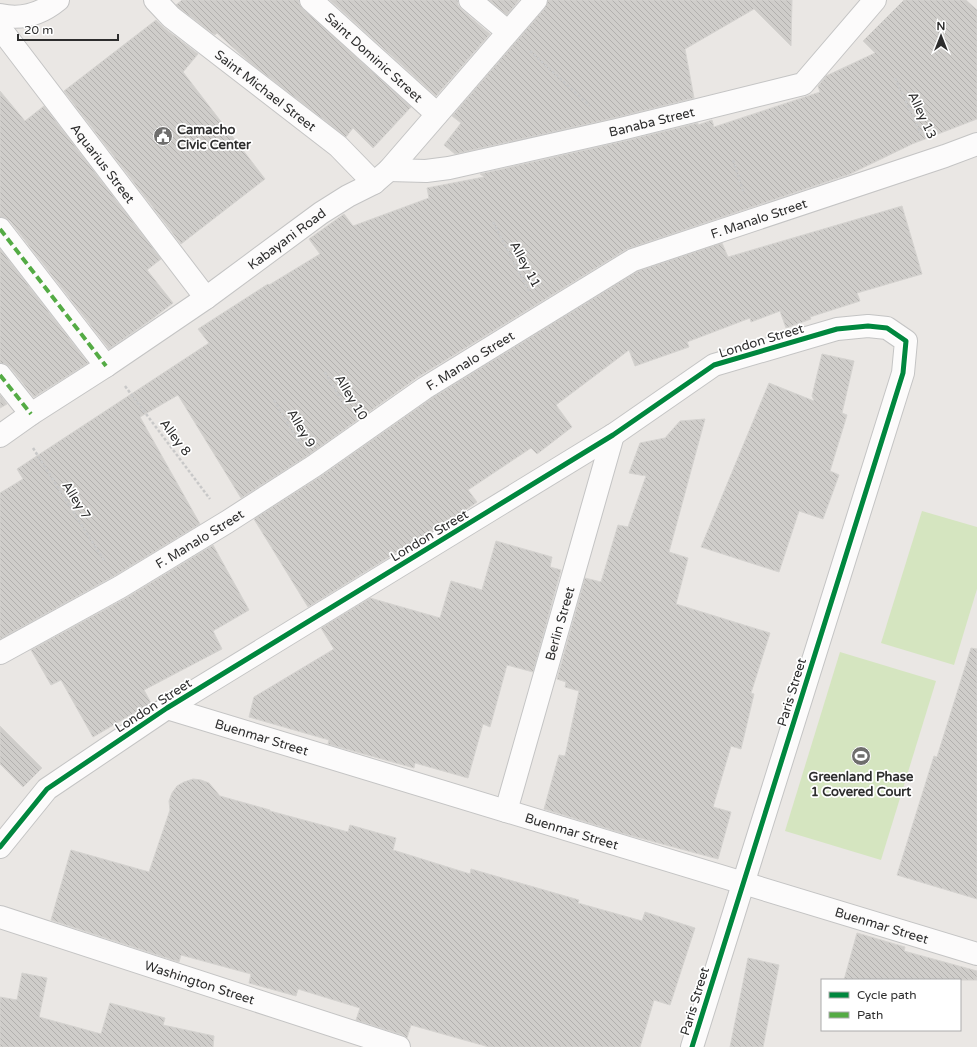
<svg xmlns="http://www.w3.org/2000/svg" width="977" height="1047" font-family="'Varela Round',sans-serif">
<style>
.pitch{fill:#d5e5c0}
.building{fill:url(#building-back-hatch);stroke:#d5d3d0}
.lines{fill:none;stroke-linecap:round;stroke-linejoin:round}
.minor-casing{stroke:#c4c4c4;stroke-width:24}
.path{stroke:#c8c8c8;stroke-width:2.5;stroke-dasharray:3 2;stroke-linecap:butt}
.minor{stroke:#fcfbfb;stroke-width:22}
.quiet{stroke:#54ab44;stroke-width:4;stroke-dasharray:8 4;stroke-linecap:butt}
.cycleway-casing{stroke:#fff;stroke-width:8}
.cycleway{stroke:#00873e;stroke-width:5}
.labels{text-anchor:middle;stroke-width:3.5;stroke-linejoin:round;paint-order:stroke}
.street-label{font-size:13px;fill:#2d2d2d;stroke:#fff}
.poi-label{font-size:13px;font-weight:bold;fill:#2d2d2d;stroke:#fff;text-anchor:start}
</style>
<defs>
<pattern id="building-back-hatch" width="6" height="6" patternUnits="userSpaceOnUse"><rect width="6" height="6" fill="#cfcdca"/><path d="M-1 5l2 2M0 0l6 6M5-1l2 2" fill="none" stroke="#b2b0ae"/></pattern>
</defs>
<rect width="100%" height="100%" fill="#eae7e4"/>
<!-- pitch -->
<g class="pitch">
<polygon points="922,511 977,527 977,589 954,665 881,643"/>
<polygon points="840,652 936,681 881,860 785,831"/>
</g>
<!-- building -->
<g class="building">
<polygon points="182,0 299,0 299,4 303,9 411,107 373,148 353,128 346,137 248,61 217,33 215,35 179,8 176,5"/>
<polygon points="330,0 458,0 458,5 462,10 490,34 436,96"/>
<polygon points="489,0 519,0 507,15"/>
<polygon points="548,0 792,0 791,46 754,9 685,49 694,98 614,118 455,154 444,145 461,123 452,116 545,8"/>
<polygon points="904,0 966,0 977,10 977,119 912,144 850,174 627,249 418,377 307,456 241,498 178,395 140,417 200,524 114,576 0,639 0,493 23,479 17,469 209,343 198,329 268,284 269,285 320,254 309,239 344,214 353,226 429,198 427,188 484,177 480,174 620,142 698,123 698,125 712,120 714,127 820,92 818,86 826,76 875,53 863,41"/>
<polygon points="156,20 163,27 198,54 183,72 265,179 181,244 64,91"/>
<polygon points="0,91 25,121 44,106 161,259 147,270 173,303 152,319 109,349 10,221 5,218 0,217"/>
<polygon points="902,206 922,274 857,293 860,301 810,317 811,319 786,328 780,311 751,322 750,318 687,342 689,347 635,366 629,350 556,405 572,427 537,454 531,448 468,490 477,502 464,511 308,607 254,519 321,476 432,398 638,271 722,243 728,257"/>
<polygon points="0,249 88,363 34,397 10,367 5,364 0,363"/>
<polygon points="822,354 854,361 842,413 847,415 830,471 839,475 823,519 799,511 779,572 701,547 769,383 814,401 812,396"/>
<polygon points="0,395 7,404 0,408"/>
<polygon points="705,419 669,552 688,558 676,604 770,633 751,693 754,694 741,749 731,746 713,807 731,812 718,859 625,834 544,809 559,755 565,756 579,691 565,687 566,682 557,679 585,578 601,582 618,525 628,527 646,476 629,473 640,443 665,438 680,421"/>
<polygon points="496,541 552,557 550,567 561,570 533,672 507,665 490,727 483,724 468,778 415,763 414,768 328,744 329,740 249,717 254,697 334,649 321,628 370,598 440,618 451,581 482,590"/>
<polygon points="213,545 249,610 213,631 222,649 144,690 151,703 93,737 61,680 51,685 31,650 126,598"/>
<polygon points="971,648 977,649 977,899 897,875 934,756 937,757"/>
<polygon points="0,726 42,768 23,787 0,764"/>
<polygon points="193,779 201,780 209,783 220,796 270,810 270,811 348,832 350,825 396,838 393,850 470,874 471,869 579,900 578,903 642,921 645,912 695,928 670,1005 654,1000 640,1047 489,1047 411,1025 407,1038 403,1035 356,1020 360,1008 298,989 296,996 249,983 251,974 181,955 179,962 51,920 71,850 149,872 170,810 169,801 172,793 177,786 184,782"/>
<polygon points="857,933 905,947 904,951 977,971 977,980 844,980"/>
<polygon points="748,958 779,965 763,1047 730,1047"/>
<polygon points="22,973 47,978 39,1017 101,1034 110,1003 165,1018 163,1025 214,1036 213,1047 0,1047 0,997 17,1000"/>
</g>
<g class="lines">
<defs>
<g id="minor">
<path id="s1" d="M155 0 171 17 338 146 374 183"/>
<path id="s2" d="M311 0 437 114"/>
<polyline points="470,0 508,32"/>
<path d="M0 15C22 20 41 14 58 0"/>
<path id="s3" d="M0 28 206 298"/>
<path id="s4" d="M389 170 426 171 449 168 617 130 803 84 875 0"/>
<polyline points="0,229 106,366"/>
<polyline points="0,375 31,414"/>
<path id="s5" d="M0 436 31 414 106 366 206 298 321 213 348 196 374 183 389 170 536 0"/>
<path id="s6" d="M0 653 120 587 227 522 314 466 425 388 633 260 945 156 977 144"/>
<path id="s7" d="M167 708 977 954"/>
<path id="s8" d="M506 811 613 435"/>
<polyline points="0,847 47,789 167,708 613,435 714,365 837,329 868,326 887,328 906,341 903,373 692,1047"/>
<path id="s9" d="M0 917 399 1047"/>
</g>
</defs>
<!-- minor casing -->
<use href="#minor" class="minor-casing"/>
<!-- path -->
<g class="path">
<polyline points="530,51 590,106"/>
<polyline points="895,78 921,134"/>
<polyline points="733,160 744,194"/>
<polyline points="493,222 529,291"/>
<polyline points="325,372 346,408"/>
<polyline points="125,386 210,499"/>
<polyline points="274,400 299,442"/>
<polyline points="33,448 105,562"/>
</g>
<!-- minor -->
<use href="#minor" class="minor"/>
<!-- quiet -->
<g class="quiet">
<polyline points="0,229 106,366"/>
<polyline points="0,375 31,414"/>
</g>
<defs>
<polyline id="cycleway" points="0,847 47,789 167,708 613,435 714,365 837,329 868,326 887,328 906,341 903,373 692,1047"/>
</defs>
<!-- cycleway casing -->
<use href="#cycleway" class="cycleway-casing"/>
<!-- cycleway -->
<use href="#cycleway" class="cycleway"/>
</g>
<!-- icons -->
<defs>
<symbol id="civic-disc" viewBox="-11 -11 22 22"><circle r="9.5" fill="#6f6e6d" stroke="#fff"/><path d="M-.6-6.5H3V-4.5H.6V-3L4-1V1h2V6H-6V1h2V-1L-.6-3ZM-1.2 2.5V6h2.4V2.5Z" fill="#fff"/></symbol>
<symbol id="stadium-disc" viewBox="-11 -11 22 22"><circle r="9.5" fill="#6f6e6d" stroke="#fff"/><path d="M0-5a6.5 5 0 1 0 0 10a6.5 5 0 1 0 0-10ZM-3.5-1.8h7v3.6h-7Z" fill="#fff"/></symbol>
</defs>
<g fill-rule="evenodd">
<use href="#civic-disc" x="152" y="125" width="22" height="22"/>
<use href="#stadium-disc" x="850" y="745" width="22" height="22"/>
</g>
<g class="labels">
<!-- street labels -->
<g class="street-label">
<text dy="5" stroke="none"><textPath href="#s2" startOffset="85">Saint Dominic Street</textPath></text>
<text dy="5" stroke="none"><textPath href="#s1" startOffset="143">Saint Michael Street</textPath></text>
<text transform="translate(923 115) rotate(65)" y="5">Alley 13</text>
<text dy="5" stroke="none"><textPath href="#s4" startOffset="268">Banaba Street</textPath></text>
<text dy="5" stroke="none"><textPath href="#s3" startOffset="170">Aquarius Street</textPath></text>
<text dy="5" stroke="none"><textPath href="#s6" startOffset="878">F. Manalo Street</textPath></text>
<text dy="5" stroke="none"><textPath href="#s5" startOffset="348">Kabayani Road</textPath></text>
<text transform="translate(526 264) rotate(62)" y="5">Alley 11</text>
<text transform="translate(761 340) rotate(-17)" y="5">London Street</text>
<text dy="5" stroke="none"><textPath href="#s6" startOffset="554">F. Manalo Street</textPath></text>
<text transform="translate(352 397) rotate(59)" y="5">Alley 10</text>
<text transform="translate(302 428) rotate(59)" y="5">Alley 9</text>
<text transform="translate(176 437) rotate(53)" y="5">Alley 8</text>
<text transform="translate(77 500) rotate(58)" y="5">Alley 7</text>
<text transform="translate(429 535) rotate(-31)" y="5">London Street</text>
<text dy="5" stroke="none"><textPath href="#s6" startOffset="230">F. Manalo Street</textPath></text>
<text dy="5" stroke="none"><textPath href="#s8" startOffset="195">Berlin Street</textPath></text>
<text transform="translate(791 692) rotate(-73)" y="5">Paris Street</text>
<text transform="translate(153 705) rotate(-33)" y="5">London Street</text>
<text dy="5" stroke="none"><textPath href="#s7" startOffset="99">Buenmar Street</textPath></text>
<text dy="5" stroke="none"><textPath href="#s7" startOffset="423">Buenmar Street</textPath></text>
<text dy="5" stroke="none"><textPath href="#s7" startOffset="747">Buenmar Street</textPath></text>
<text dy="5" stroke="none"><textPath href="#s9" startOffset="210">Washington Street</textPath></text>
<text transform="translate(694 1001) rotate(-73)" y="5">Paris Street</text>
</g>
<!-- poi labels -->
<g class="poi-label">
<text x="177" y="134">Camacho<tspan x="177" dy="15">Civic Center</tspan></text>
<text x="861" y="781" text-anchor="middle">Greenland Phase<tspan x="861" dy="15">1 Covered Court</tspan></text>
</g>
</g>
<!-- legend -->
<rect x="821" y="979" width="140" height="52" fill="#ffffff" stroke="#ababab"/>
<rect x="829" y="992" width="20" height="6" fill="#00873e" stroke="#ababab"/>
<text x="857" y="999" font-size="12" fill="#2d2d2d">Cycle path</text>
<rect x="829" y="1012" width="20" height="6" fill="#54ab44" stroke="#ababab"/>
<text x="857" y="1019" font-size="12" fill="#2d2d2d">Path</text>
<!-- north arrow -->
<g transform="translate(941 36)" stroke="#ffffff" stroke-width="3" paint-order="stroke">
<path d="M0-3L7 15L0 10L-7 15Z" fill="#2d2d2d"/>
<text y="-6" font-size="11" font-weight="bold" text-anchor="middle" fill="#2d2d2d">N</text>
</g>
<!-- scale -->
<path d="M18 34v6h100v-6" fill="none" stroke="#2d2d2d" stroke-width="2"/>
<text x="24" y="34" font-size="12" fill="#2d2d2d" stroke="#ffffff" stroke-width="3" paint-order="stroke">20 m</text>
</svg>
